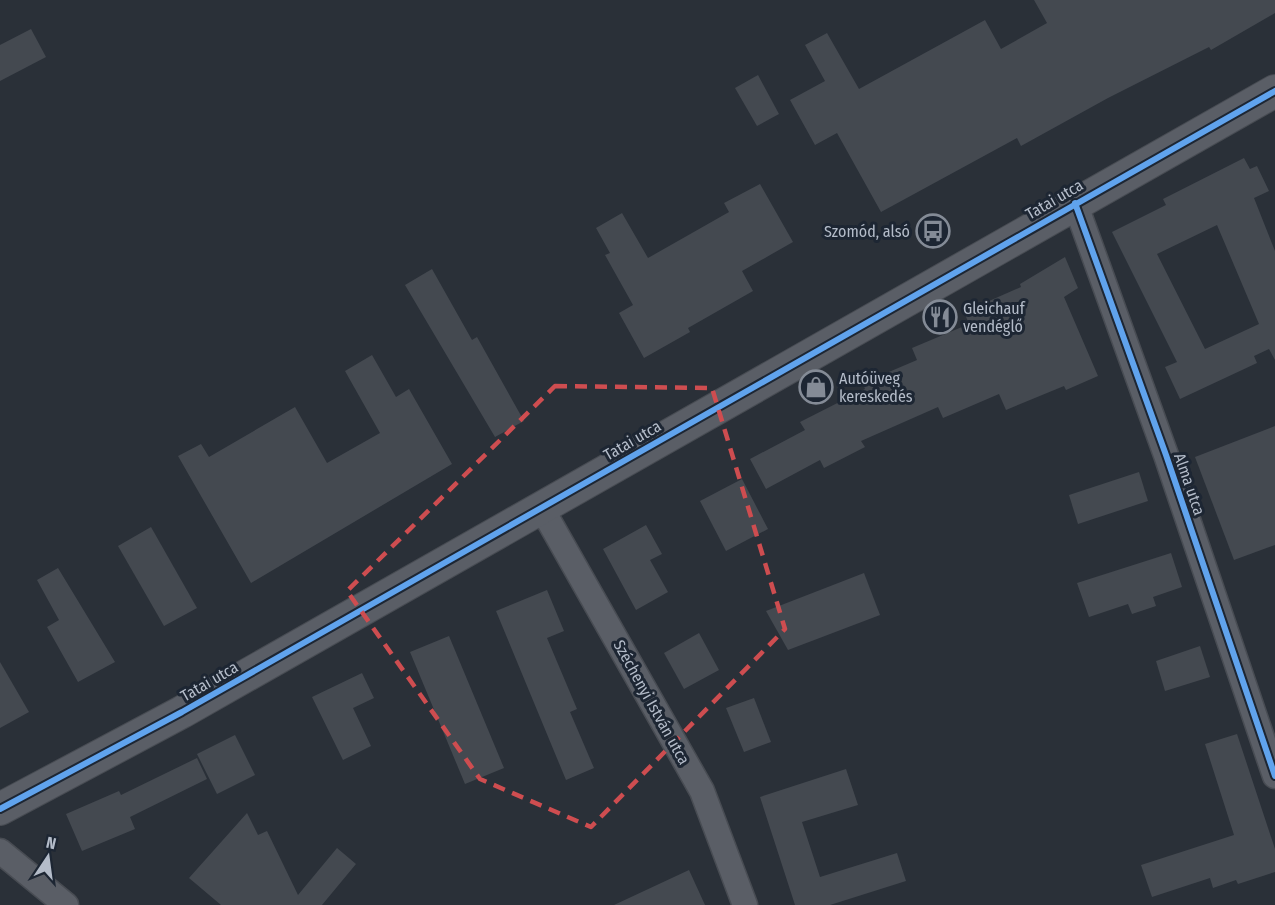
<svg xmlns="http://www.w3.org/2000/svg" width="1275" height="905" font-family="'Fira Sans Condensed',sans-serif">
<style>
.building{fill:#444950;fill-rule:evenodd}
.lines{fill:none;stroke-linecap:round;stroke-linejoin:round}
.minor-casing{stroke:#484c53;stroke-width:27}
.tertiary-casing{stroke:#484c53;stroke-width:34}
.minor{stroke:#5a5e66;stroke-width:24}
.tertiary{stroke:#5a5e66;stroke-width:32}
.cycleway-casing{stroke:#1d2633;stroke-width:10}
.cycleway{stroke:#60a3ed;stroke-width:6}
.marked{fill:none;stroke:#ce4d50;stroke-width:4.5;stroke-dasharray:12 8;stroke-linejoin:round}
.labels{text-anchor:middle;stroke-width:6;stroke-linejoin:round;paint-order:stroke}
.street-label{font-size:16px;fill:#b4bcc9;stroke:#1d2633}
.poi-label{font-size:16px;fill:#b4bcc9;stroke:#1d2633;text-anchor:start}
</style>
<rect width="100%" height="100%" fill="#2a3038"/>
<!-- building -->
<g class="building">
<polygon points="1034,0 1275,0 1275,13 1211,50 1209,47 1108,98 1021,146 1017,138 881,212 837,133 815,145 790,100 825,81 805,45 827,33 859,89 985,20 1001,49 1047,23"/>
<polygon points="31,29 46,57 0,81 0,45"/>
<polygon points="758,75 779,114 757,126 735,88"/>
<path d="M1244 158 1250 169 1257 166 1269 191 1254 198 1275 251V360L1269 349 1254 356 1257 363 1180 399 1165 367 1177 362 1112 232 1166 205 1163 199ZM1217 225 1259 324 1205 349 1157 254Z"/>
<polygon points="760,184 793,242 742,271 753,291 688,328 690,332 644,358 619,313 633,305 605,255 610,253 596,228 622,213 648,258 729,212 724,203"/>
<polygon points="1065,257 1078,288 1064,297 1098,376 1066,390 1064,386 1006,410 999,394 943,418 938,407 861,441 865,447 824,468 820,460 766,489 750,459 805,430 800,422 865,389 863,383 917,360 912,348 969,324 964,312 1021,287 1020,284"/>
<polygon points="432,269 472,340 477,337 524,421 495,437 405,285"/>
<polygon points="372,355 396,397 409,389 452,464 251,583 178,456 201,444 209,457 295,407 327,463 380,433 345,371"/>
<polygon points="1275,426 1275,545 1234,560 1195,457"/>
<polygon points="1139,472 1148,501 1078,524 1069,495"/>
<polygon points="742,479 768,529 726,551 700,501"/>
<polygon points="646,525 662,554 650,560 668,592 636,610 603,549"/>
<polygon points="151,527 197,608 164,626 118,546"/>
<polygon points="1171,553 1182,587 1153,597 1156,606 1132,614 1128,604 1089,617 1077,583"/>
<polygon points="58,568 115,662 78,682 47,627 59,620 37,580"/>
<polygon points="864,573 880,615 788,650 766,611"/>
<polygon points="547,590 564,631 547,638 577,709 570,712 594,768 566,780 496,611"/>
<polygon points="699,633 719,670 684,689 664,653"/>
<polygon points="449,636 504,768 465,784 410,652"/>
<polygon points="1200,646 1210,677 1165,691 1156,661"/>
<polygon points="0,662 29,712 0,728"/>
<polygon points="362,673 374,698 353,708 371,746 343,760 312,697"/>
<polygon points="754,698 771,742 744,752 726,708"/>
<polygon points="1237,734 1275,849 1275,872 1238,884 1236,880 1213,888 1210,878 1152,897 1141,865 1234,835 1205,744"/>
<polygon points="235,735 255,775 217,794 197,754"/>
<polygon points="197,758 207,779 130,817 135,829 82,851 66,814 119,791 121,795"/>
<polygon points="846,769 858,805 802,822 820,877 897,853 906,881 830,905 795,905 760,797"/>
<polygon points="247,813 258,835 267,831 298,895 337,848 356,864 322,905 221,905 189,878"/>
<polygon points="689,870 705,905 614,905"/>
</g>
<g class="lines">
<defs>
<g id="minor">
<polyline points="1075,203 1166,455 1275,776"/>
<polyline points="541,507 702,791 745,905"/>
<polyline points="0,851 66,905"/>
</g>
<polyline id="tertiary" points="0,809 182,712 1275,91"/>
</defs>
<!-- minor casing -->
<use href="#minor" class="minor-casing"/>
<!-- tertiary casing -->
<use href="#tertiary" class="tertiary-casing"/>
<!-- minor -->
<use href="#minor" class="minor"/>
<!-- tertiary -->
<use href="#tertiary" class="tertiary"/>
<defs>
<g id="cycleway">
<polyline points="1075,203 1166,455 1275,776"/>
<polyline points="0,809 182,712 1275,91"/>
</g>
</defs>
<!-- cycleway casing -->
<use href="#cycleway" class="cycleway-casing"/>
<!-- cycleway -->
<use href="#cycleway" class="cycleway"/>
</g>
<!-- marked area -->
<path class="marked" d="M555 386 712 388 785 629 591 827 480 779 347 591Z"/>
<!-- icons -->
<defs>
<symbol id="bus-ring" viewBox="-11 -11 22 22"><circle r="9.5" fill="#1d2633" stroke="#848b96" stroke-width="1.5"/><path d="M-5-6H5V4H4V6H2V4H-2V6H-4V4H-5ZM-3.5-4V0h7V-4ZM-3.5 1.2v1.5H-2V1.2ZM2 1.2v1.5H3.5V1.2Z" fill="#848b96"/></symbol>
<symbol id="restaurant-ring" viewBox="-11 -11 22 22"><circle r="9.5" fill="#1d2633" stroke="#848b96" stroke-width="1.5"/><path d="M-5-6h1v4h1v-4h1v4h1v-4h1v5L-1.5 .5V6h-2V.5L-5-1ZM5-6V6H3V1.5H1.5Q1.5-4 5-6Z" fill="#848b96"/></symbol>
<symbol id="shop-ring" viewBox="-11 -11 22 22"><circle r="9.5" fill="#1d2633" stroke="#848b96" stroke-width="1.5"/><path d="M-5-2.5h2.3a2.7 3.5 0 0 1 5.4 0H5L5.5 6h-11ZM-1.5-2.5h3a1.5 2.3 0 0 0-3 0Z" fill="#848b96"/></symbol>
</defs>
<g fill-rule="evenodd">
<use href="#bus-ring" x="914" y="212" width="38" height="38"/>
<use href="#restaurant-ring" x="921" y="298" width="38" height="38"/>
<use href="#shop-ring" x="797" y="368" width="38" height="38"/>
</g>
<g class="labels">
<!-- street labels -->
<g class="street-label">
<text transform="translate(1054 199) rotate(-30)" y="6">Tatai utca</text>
<text transform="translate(632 440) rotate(-30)" y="6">Tatai utca</text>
<text transform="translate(1190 484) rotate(71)" y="6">Alma utca</text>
<text transform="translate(209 681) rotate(-30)" y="6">Tatai utca</text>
<text transform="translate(652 702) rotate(61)" y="6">Széchenyi István utca</text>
</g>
<!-- poi labels -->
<g class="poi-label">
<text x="910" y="237" text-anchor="end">Szomód, alsó</text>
<text x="963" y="314">Gleichauf<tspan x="963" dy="18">vendéglő</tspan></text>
<text x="839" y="384">Autóüveg<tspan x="839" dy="18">kereskedés</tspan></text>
</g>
</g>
<!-- north arrow -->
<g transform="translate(48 857) rotate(13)" stroke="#1d2633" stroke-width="4.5" paint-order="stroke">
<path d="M0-4.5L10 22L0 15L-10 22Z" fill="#b4bcc9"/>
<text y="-9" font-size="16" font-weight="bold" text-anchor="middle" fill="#b4bcc9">N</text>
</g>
</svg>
